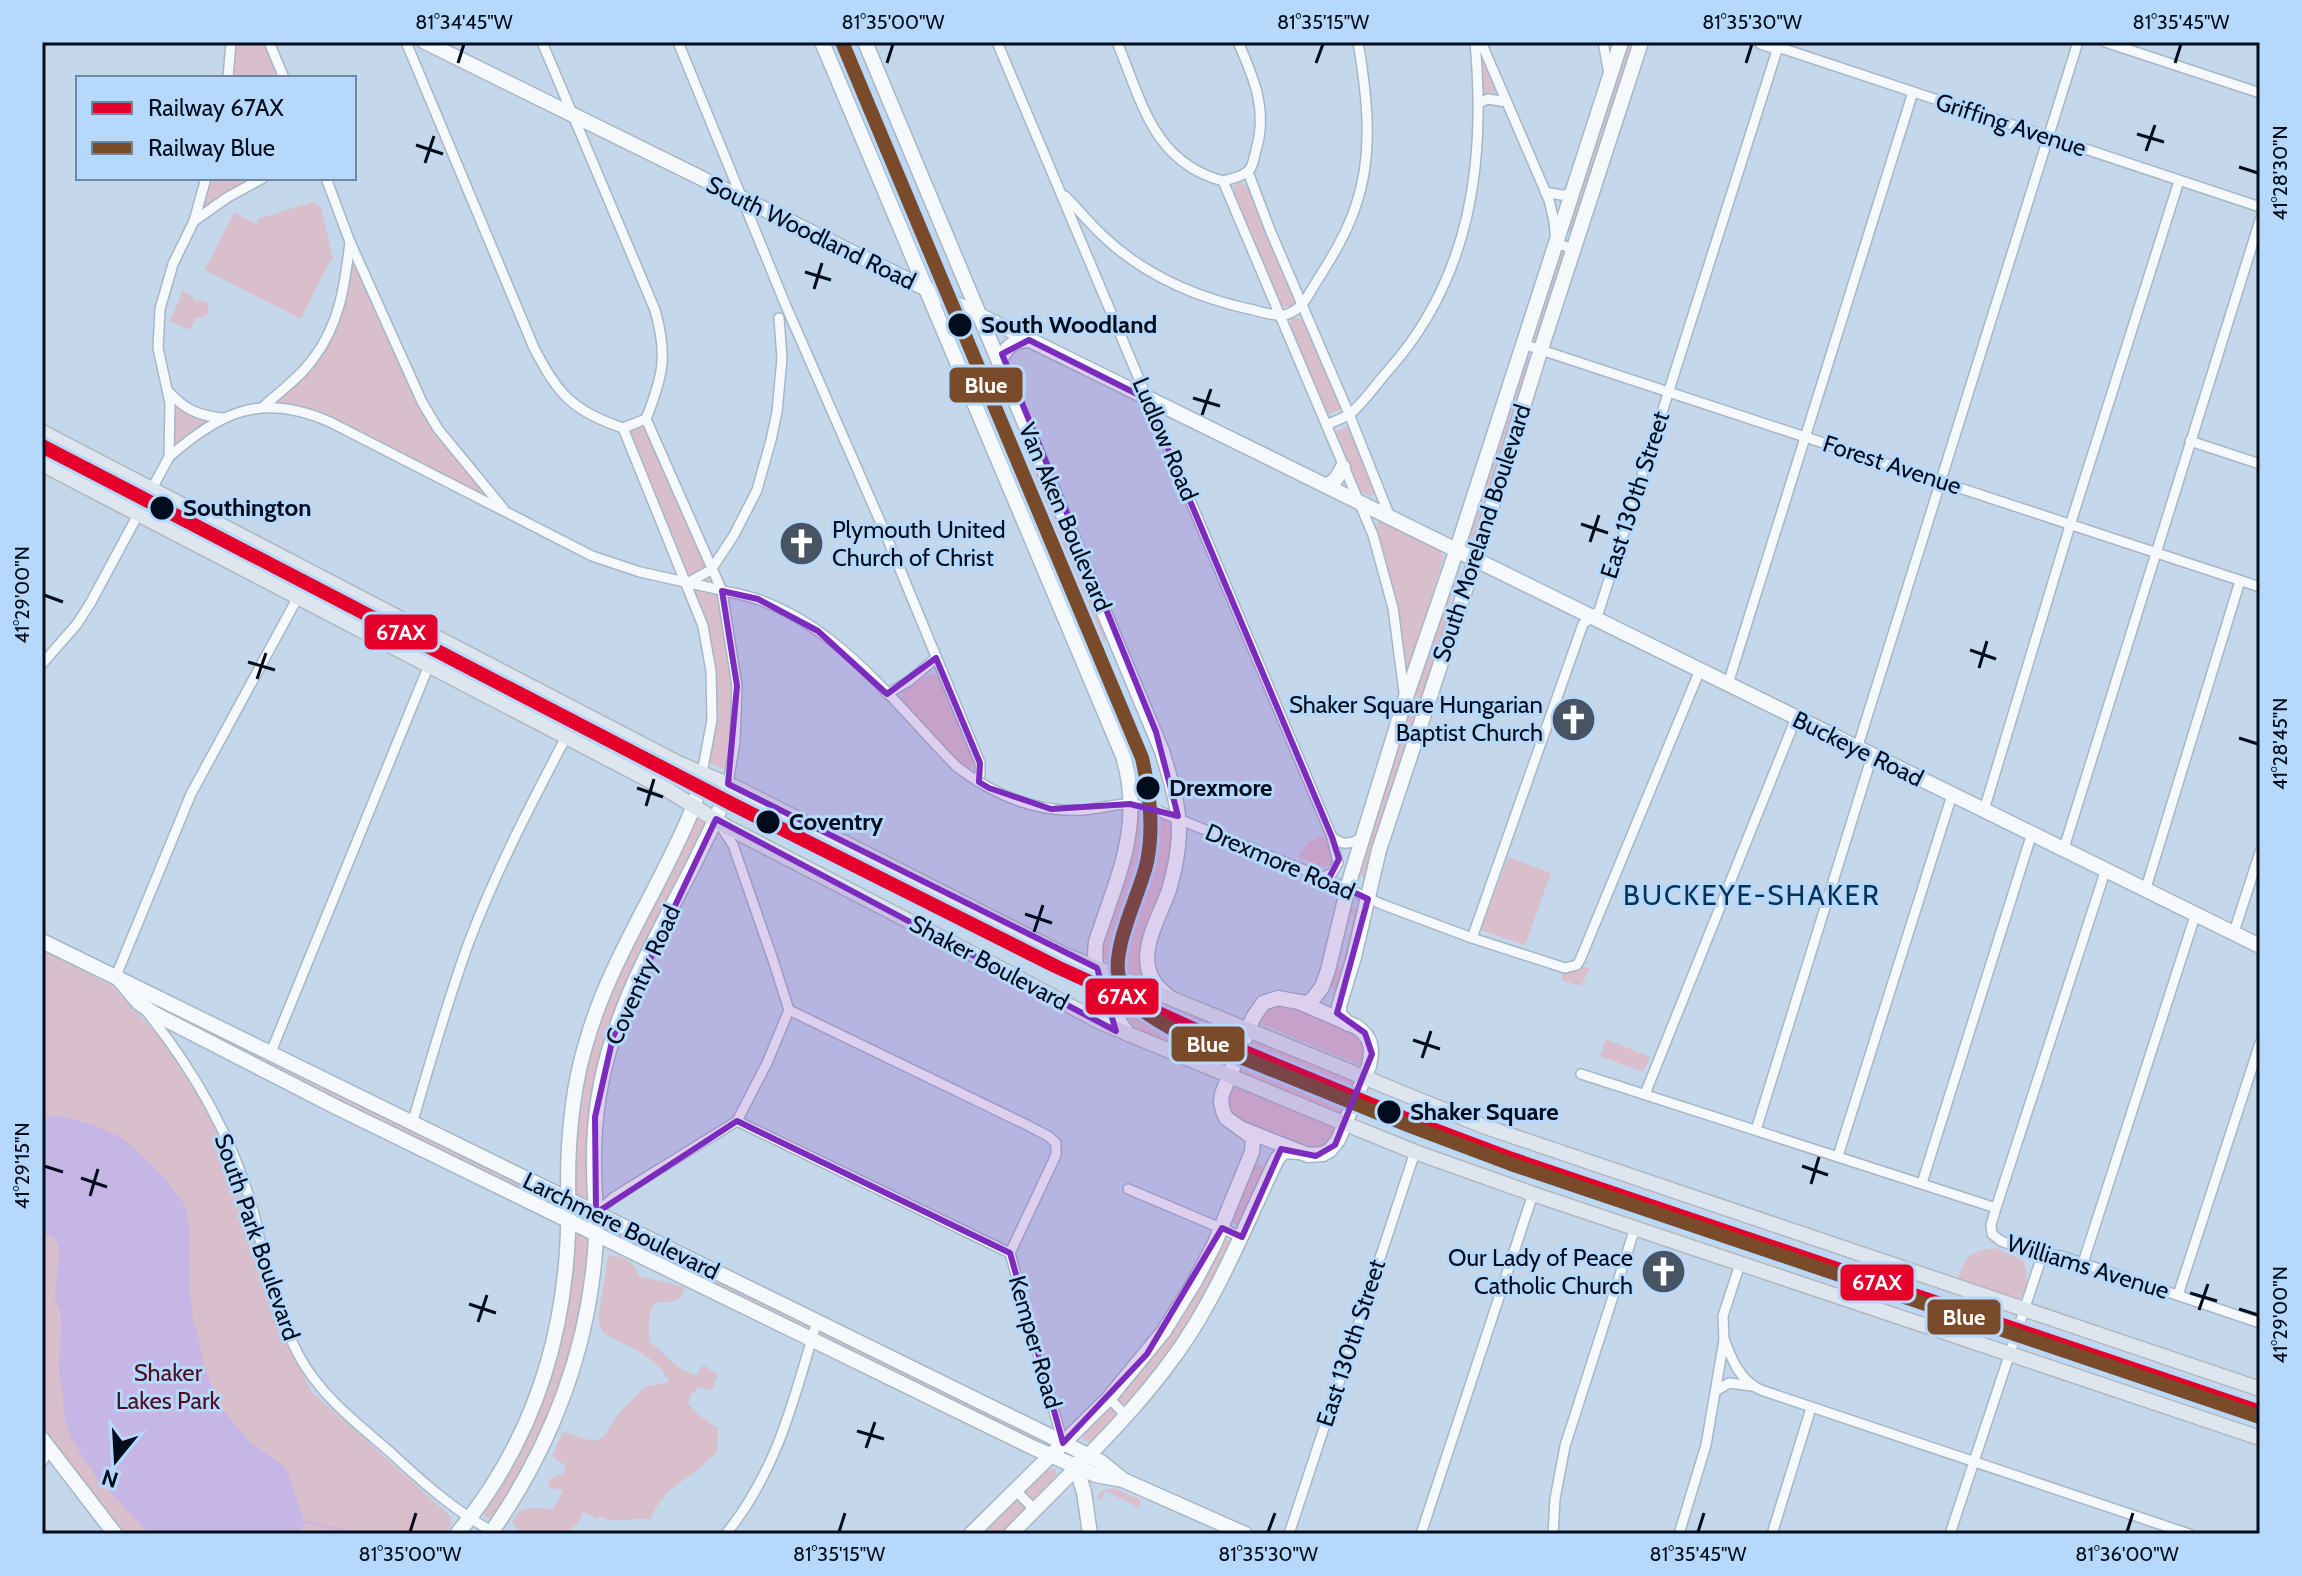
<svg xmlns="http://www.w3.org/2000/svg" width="2302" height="1576" font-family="Cabin,sans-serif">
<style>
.green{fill:#d9becc}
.water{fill:#c6b6e5}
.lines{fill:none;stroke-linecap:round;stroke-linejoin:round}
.stream{stroke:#c6b6e5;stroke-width:2}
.street-casing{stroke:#a5b6c7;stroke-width:12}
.secondary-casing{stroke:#a5b6c7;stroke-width:17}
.primary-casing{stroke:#aeb7c2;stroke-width:17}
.street{stroke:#f6f9fc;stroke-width:9}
.secondary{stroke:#f6f9fc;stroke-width:14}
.primary{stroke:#dde6ee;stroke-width:14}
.rail-1-casing{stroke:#b5d8fb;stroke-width:20}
.rail-2-casing{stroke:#b5d8fb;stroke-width:20}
.rail-1{stroke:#e4002b;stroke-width:14}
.rail-2{stroke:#7a4b2a;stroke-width:14}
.marked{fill:#7b2cbf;fill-opacity:0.2;stroke:#7b2cbf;stroke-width:6;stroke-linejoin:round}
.ticks{fill:none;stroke:#010d1c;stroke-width:3}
.stop-dot{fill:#010d1c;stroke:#b5d8fb;stroke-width:3}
.labels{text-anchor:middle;stroke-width:6;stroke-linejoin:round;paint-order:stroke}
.street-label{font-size:24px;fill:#010d1c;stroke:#b5d8fb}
.stop-label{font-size:24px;font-weight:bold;fill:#010d1c;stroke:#b5d8fb;text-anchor:start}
.poi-label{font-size:24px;fill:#010d1c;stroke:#b5d8fb;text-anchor:end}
.park-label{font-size:24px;fill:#4e0d21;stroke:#b5d8fb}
.quarter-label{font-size:28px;letter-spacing:2px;fill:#073356;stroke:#b5d8fb}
.line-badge{stroke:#b5d8fb;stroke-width:3}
.badge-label{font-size:22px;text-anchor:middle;font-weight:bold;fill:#fff}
.neatline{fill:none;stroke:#010d1c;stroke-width:3}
.ticks-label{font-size:20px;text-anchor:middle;fill:#010d1c}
</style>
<rect width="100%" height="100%" fill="#c5d8eb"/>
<!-- green -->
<g class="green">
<polygon points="231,42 269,42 284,78 228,78"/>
<polygon points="1626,42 1635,42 1573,233 1566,231"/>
<polygon points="1478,55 1481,55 1497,93 1482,95"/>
<polygon points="206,178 263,178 194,221"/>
<polygon points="1240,182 1247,186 1296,299 1295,304 1291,307 1282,306 1278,300 1234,196 1234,186"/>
<polygon points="313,202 321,207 333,259 330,261 301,319 205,270 234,213 257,224 257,219"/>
<polygon points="350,242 422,402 508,514 330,422 264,406 290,383 332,325"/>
<polygon points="1562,252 1566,253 1538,341 1533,339"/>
<polygon points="183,291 193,297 194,301 205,301 209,305 207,315 201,318 196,317 190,330 170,321"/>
<polygon points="1293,317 1303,320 1341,409 1326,415 1289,326"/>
<polygon points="1527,356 1532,358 1473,544 1468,542"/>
<polygon points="174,397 181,404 223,418 169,457"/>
<polygon points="646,419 721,590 737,686 731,773 709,763 705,757 712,720 703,626 623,428"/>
<polygon points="1349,426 1375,487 1375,491 1371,497 1358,490 1334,432"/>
<polygon points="1029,461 1040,466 1111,638 1106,636 1105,641 1102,641 1027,462"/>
<polygon points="1018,466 1094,649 1092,650 1080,645 1009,469 1013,470"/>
<polygon points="1381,521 1438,548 1444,557 1408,669 1405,668 1395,595 1376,532 1377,523"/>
<polygon points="1456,564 1461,567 1447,610 1444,631 1423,695 1419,699 1414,692"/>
<path d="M934 674 941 680 974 758V764L970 768C955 766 914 715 901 701L903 690C913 685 923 675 934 674Z"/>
<polygon points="1410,708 1416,714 1415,720 1366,877 1357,874"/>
<path d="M1139 813C1150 813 1169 818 1173 828L1167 872 1143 975 1140 976C1130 974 1107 968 1103 956 1097 935 1121 893 1127 872 1132 854 1134 834 1137 816Z"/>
<polygon points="701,816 705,819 704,824 685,871 621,1005 589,1192 584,1199 575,1197 572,1171 577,1101 605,998 696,817"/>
<polygon points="1323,834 1333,858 1330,865 1323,867 1298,857 1308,843"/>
<polygon points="1508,857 1551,873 1525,945 1481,930"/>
<polygon points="1351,906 1358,910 1339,992 1327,987 1335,965 1342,966 1354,916 1348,908"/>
<path d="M42 949 112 986 162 1040 200 1099 219 1137 246 1208 267 1295 277 1322 312 1392 448 1514C454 1521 451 1527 446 1534H122L42 1428Z"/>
<polygon points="1579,966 1590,968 1581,986 1561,980 1564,970"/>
<polygon points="116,976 567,1199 568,1221 155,1014"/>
<path d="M1137 992 1223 1025 1217 1039C1188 1026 1160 1014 1137 992Z"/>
<polygon points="1271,1004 1289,1004 1358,1033 1367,1049 1362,1066 1257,1022"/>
<polygon points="1120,1011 1212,1050 1207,1062 1142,1033"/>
<polygon points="1255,1039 1354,1080 1356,1084 1353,1092 1244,1048 1250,1040"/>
<polygon points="1606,1039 1650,1057 1643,1072 1600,1056"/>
<polygon points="1239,1062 1347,1106 1341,1115 1338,1114 1240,1075 1237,1070"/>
<path d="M1231 1086 1335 1128V1133C1326 1145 1322 1149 1307 1149L1237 1120 1227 1108Z"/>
<polygon points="1255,1163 1266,1167 1240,1225 1233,1224 1232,1218"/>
<polygon points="604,1225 811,1322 811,1330 809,1331 605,1233"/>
<polygon points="575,1232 587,1234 591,1241 586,1283 570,1360 534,1453 494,1518 490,1520 481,1512 534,1413"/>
<polygon points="1227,1239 1233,1244 1180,1340 1129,1404 1121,1404 1118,1399 1119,1396 1171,1332 1223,1240"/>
<path d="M1995 1248 2022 1259C2028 1271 2030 1288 2019 1299L1958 1278C1967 1255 1969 1252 1995 1248Z"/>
<path d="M608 1256C625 1256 633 1261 639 1276L685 1287 682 1297 671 1302 654 1303 649 1316V1342C669 1355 671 1368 697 1375L703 1365 718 1374 712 1390 699 1388 691 1394 688 1404 700 1416 718 1428 717 1452C696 1476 661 1487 651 1519 633 1517 615 1525 599 1516L597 1519 583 1512 577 1524 565 1534C547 1534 523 1540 512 1523L518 1512 532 1508 553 1509 563 1492 558 1489 550 1488 548 1480 564 1473 566 1466 552 1456 563 1432 593 1441 602 1438 619 1413 644 1387 669 1382C658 1356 627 1346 603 1333L598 1319Z"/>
<polygon points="822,1332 1042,1439 1038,1444 821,1337"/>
<polygon points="1108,1408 1115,1410 1115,1417 1094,1440 1090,1442 1083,1440 1083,1432"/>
<polygon points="1047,1466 1056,1470 1056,1481 1036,1500 1033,1500 1022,1491"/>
<polygon points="1114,1488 1141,1500 1139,1508 1106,1491 1100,1500 1097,1498 1101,1491"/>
<polygon points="1017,1499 1025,1505 1026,1510 1006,1534 976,1534"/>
</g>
<!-- water -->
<polygon class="water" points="55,1115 94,1125 124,1139 162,1175 185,1205 189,1225 190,1292 193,1324 198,1332 203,1363 219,1405 249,1441 286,1468 305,1522 302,1528 293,1534 154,1534 143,1527 94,1474 72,1440 65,1423 63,1393 59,1375 61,1313 55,1301 59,1247 53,1236 42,1235 42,1119"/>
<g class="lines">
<!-- stream -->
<polyline class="stream" points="305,1522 352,1532 371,1531 378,1534"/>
<defs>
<g id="street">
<polyline points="269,42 284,78"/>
<path d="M406 42 534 348C558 394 572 411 623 428"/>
<path d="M542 42 655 310C668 356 663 376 646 419L623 428"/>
<polyline points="678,42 786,306 883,528 980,763 980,774 977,781"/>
<polyline points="997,42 1332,837 1338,863 1332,873 1322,878"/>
<path d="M1117 42C1142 102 1153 162 1223 181"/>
<polyline points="1481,42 1549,200 1554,221 1556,243 1573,249"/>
<polyline points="1603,42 1609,74"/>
<polyline points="2105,42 2260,93"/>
<polyline points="228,78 231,42"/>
<polyline points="1479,103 1488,99 1506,102"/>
<polyline points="1248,172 1270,230 1349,414 1390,517"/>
<polyline points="326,178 350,242 422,402 438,429 503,508"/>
<polyline points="1223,181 1373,535 1393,608 1405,700 1425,708"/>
<path d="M1223 181C1230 179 1241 177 1247 172 1253 168 1254 157 1256 150 1268 111 1254 78 1238 42"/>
<polyline points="1545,192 1561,195 1572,194"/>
<path d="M1065 196C1078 209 1090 224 1103 236 1144 275 1195 297 1249 309 1259 311 1275 317 1285 315 1304 309 1307 296 1317 281 1332 257 1347 233 1356 205 1374 153 1367 95 1358 42"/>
<polyline points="194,221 228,197 263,178"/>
<polyline points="1523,344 2260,587"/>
<path d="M170 393C185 410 200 416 223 418"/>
<path d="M264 406C281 391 300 377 313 359 340 324 345 284 350 242"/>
<polyline points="646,419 722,591 737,686 735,742 728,784"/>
<path d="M1328 424C1335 421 1344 418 1350 414 1363 403 1375 386 1386 373 1471 279 1486 163 1475 42"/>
<polyline points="623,428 703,626 711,671 712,720 702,773"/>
<polyline points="2190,441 2260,464"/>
<path d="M169 457C221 411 263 392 330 422L592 556 640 572 721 590"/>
<polyline points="687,583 711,570 734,535 757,490 771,440 777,412 782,358 779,318"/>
<path d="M722 591C823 604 890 699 957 767 994 795 1036 813 1083 810 1099 809 1116 803 1132 804 1140 805 1148 808 1156 810L1329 880 1381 904 1472 938 1565 968 1577 965 1580 960 1700 670"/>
<polyline points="42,664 77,624 91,602 169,457 170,403 158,348 160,309 173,264 194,221 206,178"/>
<polyline points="1728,684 1913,92"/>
<polyline points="887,694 909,681 936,658"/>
<polyline points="1857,749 2078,42"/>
<polyline points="1984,810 2072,519 2179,181"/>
<path d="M1332 837C1343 846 1350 844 1362 838"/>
<polyline points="2064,848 2260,220"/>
<polyline points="2106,869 1996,1208 1991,1225 1992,1234 2001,1241 2042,1256 2048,1254 2061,1256 2260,1323"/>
<polyline points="2146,888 2240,581"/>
<polyline points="2234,932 2260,852"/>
<polyline points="1472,938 1583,624 1599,611 1778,47 2260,207"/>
<polyline points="116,976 191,794 298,597"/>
<polyline points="789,1010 1027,1125 1048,1136 1056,1143 1056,1155 1010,1253 1063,1443"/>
<path d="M147 1012C192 1068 230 1134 251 1203 259 1229 262 1255 269 1281 275 1306 287 1331 298 1354 319 1394 355 1422 389 1451 421 1481 456 1512 495 1533"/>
<polyline points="271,1052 429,665"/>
<polyline points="1581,1074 1996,1208"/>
<polyline points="1645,1094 1796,718"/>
<polyline points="737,1121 1010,1253"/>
<path d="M412 1124C430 1063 447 1002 469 942 496 871 531 804 566 737"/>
<polyline points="1756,1130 1872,756"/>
<polyline points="1838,1156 1952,795"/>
<polyline points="1922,1183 2032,833"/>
<polyline points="1128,1189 1242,1237"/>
<polyline points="596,1213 614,1197 737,1121 767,1063 789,1010 773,960 733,845 720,825"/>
<polyline points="2083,1263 2196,913"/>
<polyline points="2178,1295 2260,1043"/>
<path d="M1724 1339C1732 1360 1740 1381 1761 1390L2189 1534"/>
<polyline points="1717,1390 1729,1383 1752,1386"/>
<polyline points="1109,1398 1125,1415"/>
<polyline points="42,1462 49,1449"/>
<polyline points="1015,1490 1035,1510"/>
<path d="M726 1534C778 1469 794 1399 817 1321"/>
<polyline points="1289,1534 1415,1152"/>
<polyline points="1421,1534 1533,1194"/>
<polyline points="1553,1534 1555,1499 1565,1446 1635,1228"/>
<polyline points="1679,1534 1706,1445 1724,1340 1723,1316 1740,1264"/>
<polyline points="1772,1534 1811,1408"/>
<polyline points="1950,1534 2042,1256"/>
</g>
<g id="secondary">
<polyline points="425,42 2260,946"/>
<path d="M822 42 1123 756C1144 826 1117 877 1096 942 1091 977 1108 1007 1128 1034"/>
<path d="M865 42 1162 751C1170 778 1180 807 1179 835 1178 853 1174 873 1169 890 1157 924 1127 967 1168 996"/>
<polyline points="1762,42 1778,47 1779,42"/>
<path d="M1000 362C1004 348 1014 340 1029 340"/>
<polyline points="1327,486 1336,479 1343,467"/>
<polyline points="42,941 1044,1433 1101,1462 1122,1479"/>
<polyline points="116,976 139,1003 155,1014 336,1107 1034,1448 1096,1475 1123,1480 1245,1534"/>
<path d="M1278 998 1299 1002 1357 1027C1372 1038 1373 1049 1369 1066L1338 1140 1330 1150 1323 1154 1308 1155 1240 1128 1226 1118 1223 1111 1221 1102 1222 1094 1253 1018 1263 1003Z"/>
<polyline points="1299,1002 1307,1003 1313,999 1322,987 1328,970 1350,879 1405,700 1457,549 1621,42"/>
<polyline points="1348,1024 1339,1014 1339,1006 1354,957 1379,850 1478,551 1541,349 1641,42"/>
<polyline points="42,1439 115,1534"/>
<polyline points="1075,1464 1084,1492 1090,1534"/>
<path d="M457 1534C529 1447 564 1345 568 1232 569 1204 567 1176 569 1147 571 1111 576 1075 587 1040 611 957 661 887 693 808 697 797 699 785 702 773"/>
<path d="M490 1534C552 1446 591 1344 596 1236 597 1213 594 1191 594 1169 593 1125 599 1080 613 1038 632 977 666 919 695 862 707 836 721 812 728 784"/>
<polyline points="971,1534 1109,1398 1164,1331 1195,1281 1214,1245 1252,1152 1253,1138 1240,1128"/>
<path d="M1011 1534C1067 1476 1129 1420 1176 1354 1219 1294 1245 1225 1277 1159L1284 1151 1298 1152"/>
</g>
<g id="primary">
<polyline points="42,432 678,763 739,789 1065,955 1483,1126 2260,1389"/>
<polyline points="42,464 666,789 727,827 992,964 1100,1022 1336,1120 1415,1152 1533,1194 2260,1438"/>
</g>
</defs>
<!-- street casing -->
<use href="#street" class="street-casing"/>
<!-- secondary casing -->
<use href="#secondary" class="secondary-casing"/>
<!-- primary casing -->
<use href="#primary" class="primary-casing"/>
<!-- street -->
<use href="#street" class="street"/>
<!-- secondary -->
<use href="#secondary" class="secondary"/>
<!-- primary -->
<use href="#primary" class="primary"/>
<defs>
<polyline id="rail-1" points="42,446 734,805 1057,967 1240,1050 1411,1121 1512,1159 2260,1412"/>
<path id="rail-2" d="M842 42 1142 758C1150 792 1154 827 1147 862 1140 894 1109 952 1120 981 1129 1005 1153 1018 1174 1030L1410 1126 1511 1164 2260 1417"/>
</defs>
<!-- rail-1 casing -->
<use href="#rail-1" class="rail-1-casing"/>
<!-- rail-2 casing -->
<use href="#rail-2" class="rail-2-casing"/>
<!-- rail-1 -->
<use href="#rail-1" class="rail-1"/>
<!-- rail-2 -->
<use href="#rail-2" class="rail-2"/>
</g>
<!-- marked area -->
<path class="marked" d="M1029 340 1147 399 1332 837 1339 859 1328 880 1368 899 1337 1013 1365 1033 1372 1054 1335 1145 1316 1156 1281 1149 1242 1237 1222 1228 1147 1354 1063 1443 1010 1253 737 1121 596 1213 595 1117 613 1037 716 819 1116 1031 1097 968 728 784 737 686 722 591 758 599 818 631 887 694 936 658 980 763 979 782 989 788 1051 809 1130 804 1178 816 1156 732 1002 354Z"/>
<!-- ticks -->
<path class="ticks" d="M458 63 464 44M887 63 893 44M1316 63 1323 44M1746 63 1752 44M2175 63 2181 44M2137 134 2164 142M416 145 443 154M2146 151 2155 125M425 163 434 136M2239 167 2258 173M805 272 831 280M814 289 822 263M1193 398 1220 406M1202 415 1211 389M1581 524 1608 533M1590 542 1599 515M44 595 63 602M1970 650 1996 659M248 662 275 670M1979 668 1987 641M257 679 266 653M2239 738 2258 744M637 788 663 797M646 806 654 779M1025 914 1052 923M1034 932 1043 905M1413 1040 1440 1049M1422 1058 1431 1031M44 1166 63 1172M1802 1166 1828 1175M81 1178 107 1187M1811 1184 1819 1157M90 1196 98 1169M2190 1293 2217 1301M469 1304 496 1313M2239 1309 2258 1315M2199 1310 2208 1284M478 1322 487 1295M857 1431 884 1439M866 1448 875 1422M410 1532 416 1513M839 1532 845 1513M1268 1532 1275 1513M1698 1532 1704 1513M2127 1532 2133 1513"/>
<!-- icons -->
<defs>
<symbol id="church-disc" viewBox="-11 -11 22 22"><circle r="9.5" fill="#465464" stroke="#b5d8fb"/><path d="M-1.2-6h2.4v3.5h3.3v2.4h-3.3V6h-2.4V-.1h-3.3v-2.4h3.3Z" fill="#fff"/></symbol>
</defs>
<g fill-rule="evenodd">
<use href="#church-disc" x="776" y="518" width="51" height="51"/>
<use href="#church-disc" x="1548" y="694" width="51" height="51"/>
<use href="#church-disc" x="1638" y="1246" width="51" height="51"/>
</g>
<!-- markers -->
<g class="stop-dot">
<circle cx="960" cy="325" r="13"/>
<circle cx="162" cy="508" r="13"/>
<circle cx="1148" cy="788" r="13"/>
<circle cx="768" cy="822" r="13"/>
<circle cx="1389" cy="1112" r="13"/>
</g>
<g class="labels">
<!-- street labels -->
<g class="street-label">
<text transform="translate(2011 125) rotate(18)" y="8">Griffing Avenue</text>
<text transform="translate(811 233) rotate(26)" y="8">South Woodland Road</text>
<text transform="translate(1165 439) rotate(67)" y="8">Ludlow Road</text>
<text transform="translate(1892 465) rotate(18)" y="8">Forest Avenue</text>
<text transform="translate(1635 495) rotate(-72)" y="8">East 130th Street</text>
<text transform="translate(1065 517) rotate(67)" y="8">Van Aken Boulevard</text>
<text transform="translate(1482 533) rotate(-72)" y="8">South Moreland Boulevard</text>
<text transform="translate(1858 749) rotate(26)" y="8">Buckeye Road</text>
<text transform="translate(1280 862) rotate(23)" y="8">Drexmore Road</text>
<text transform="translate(989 963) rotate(28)" y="8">Shaker Boulevard</text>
<text transform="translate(643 975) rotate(-66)" y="8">Coventry Road</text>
<text transform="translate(621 1226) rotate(26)" y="8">Larchmere Boulevard</text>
<text transform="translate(257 1237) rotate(71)" y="8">South Park Boulevard</text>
<text transform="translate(2088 1267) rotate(17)" y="8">Williams Avenue</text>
<text transform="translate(1035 1342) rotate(74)" y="8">Kemper Road</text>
<text transform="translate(1351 1343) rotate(-72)" y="8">East 130th Street</text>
</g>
<!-- stop labels -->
<g class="stop-label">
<text x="981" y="333">South Woodland</text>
<text x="183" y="516">Southington</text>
<text x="1169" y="796">Drexmore</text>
<text x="789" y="830">Coventry</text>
<text x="1410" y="1120">Shaker Square</text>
</g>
<!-- poi labels -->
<g class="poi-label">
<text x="832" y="538" text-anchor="start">Plymouth United<tspan x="832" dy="28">Church of Christ</tspan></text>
<text x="1543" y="713">Shaker Square Hungarian<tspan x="1543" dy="28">Baptist Church</tspan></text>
<text x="1633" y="1266">Our Lady of Peace<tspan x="1633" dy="28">Catholic Church</tspan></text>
</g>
<!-- park labels -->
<g class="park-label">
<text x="168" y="1381">Shaker<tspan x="168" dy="28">Lakes Park</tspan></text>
</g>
<!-- quarter labels -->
<g class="quarter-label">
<text x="1752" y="905">BUCKEYE-SHAKER</text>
</g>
</g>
<g class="line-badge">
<rect x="948" y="366" width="76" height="38" rx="8" fill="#7a4b2a"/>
<rect x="363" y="613" width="76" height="38" rx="8" fill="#e4002b"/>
<rect x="1084" y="977" width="76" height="39" rx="8" fill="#e4002b"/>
<rect x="1170" y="1025" width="76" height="38" rx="8" fill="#7a4b2a"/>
<rect x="1839" y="1263" width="76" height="39" rx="8" fill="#e4002b"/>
<rect x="1926" y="1298" width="76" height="38" rx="8" fill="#7a4b2a"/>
</g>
<g class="badge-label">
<text x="986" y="393">Blue</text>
<text x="401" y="640">67AX</text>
<text x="1122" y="1004">67AX</text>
<text x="1208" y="1052">Blue</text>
<text x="1877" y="1290">67AX</text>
<text x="1964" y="1325">Blue</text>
</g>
<!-- border -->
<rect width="2302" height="1576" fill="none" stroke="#b5d8fb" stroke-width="88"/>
<!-- legend -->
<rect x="76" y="76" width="280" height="104" fill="#b5d8fb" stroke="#6d87a2" stroke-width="2"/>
<rect x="92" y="102" width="40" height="12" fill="#e4002b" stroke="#6d87a2" stroke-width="2"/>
<text x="148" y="116" font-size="24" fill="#010d1c">Railway 67AX</text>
<rect x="92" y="142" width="40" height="12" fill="#7a4b2a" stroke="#6d87a2" stroke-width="2"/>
<text x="148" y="156" font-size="24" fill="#010d1c">Railway Blue</text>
<!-- north arrow -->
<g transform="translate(116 1460) rotate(198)" stroke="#b5d8fb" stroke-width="6" paint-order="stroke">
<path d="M0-6L14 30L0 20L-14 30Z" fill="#010d1c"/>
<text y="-12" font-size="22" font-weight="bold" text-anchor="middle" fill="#010d1c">N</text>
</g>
<rect x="44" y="44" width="2214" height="1488" class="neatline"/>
<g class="ticks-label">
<text x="464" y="29">81°34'45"W</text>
<text x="893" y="29">81°35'00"W</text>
<text x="1323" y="29">81°35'15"W</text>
<text x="1752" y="29">81°35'30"W</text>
<text x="2181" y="29">81°35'45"W</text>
<text transform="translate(2280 173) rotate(-90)" y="7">41°28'30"N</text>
<text transform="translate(22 595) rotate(-90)" y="7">41°29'00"N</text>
<text transform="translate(2280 744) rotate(-90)" y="7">41°28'45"N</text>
<text transform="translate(22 1166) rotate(-90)" y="7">41°29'15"N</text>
<text transform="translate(2280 1315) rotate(-90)" y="7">41°29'00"N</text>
<text x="410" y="1561">81°35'00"W</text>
<text x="839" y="1561">81°35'15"W</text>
<text x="1268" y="1561">81°35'30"W</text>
<text x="1698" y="1561">81°35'45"W</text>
<text x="2127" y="1561">81°36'00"W</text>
</g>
</svg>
